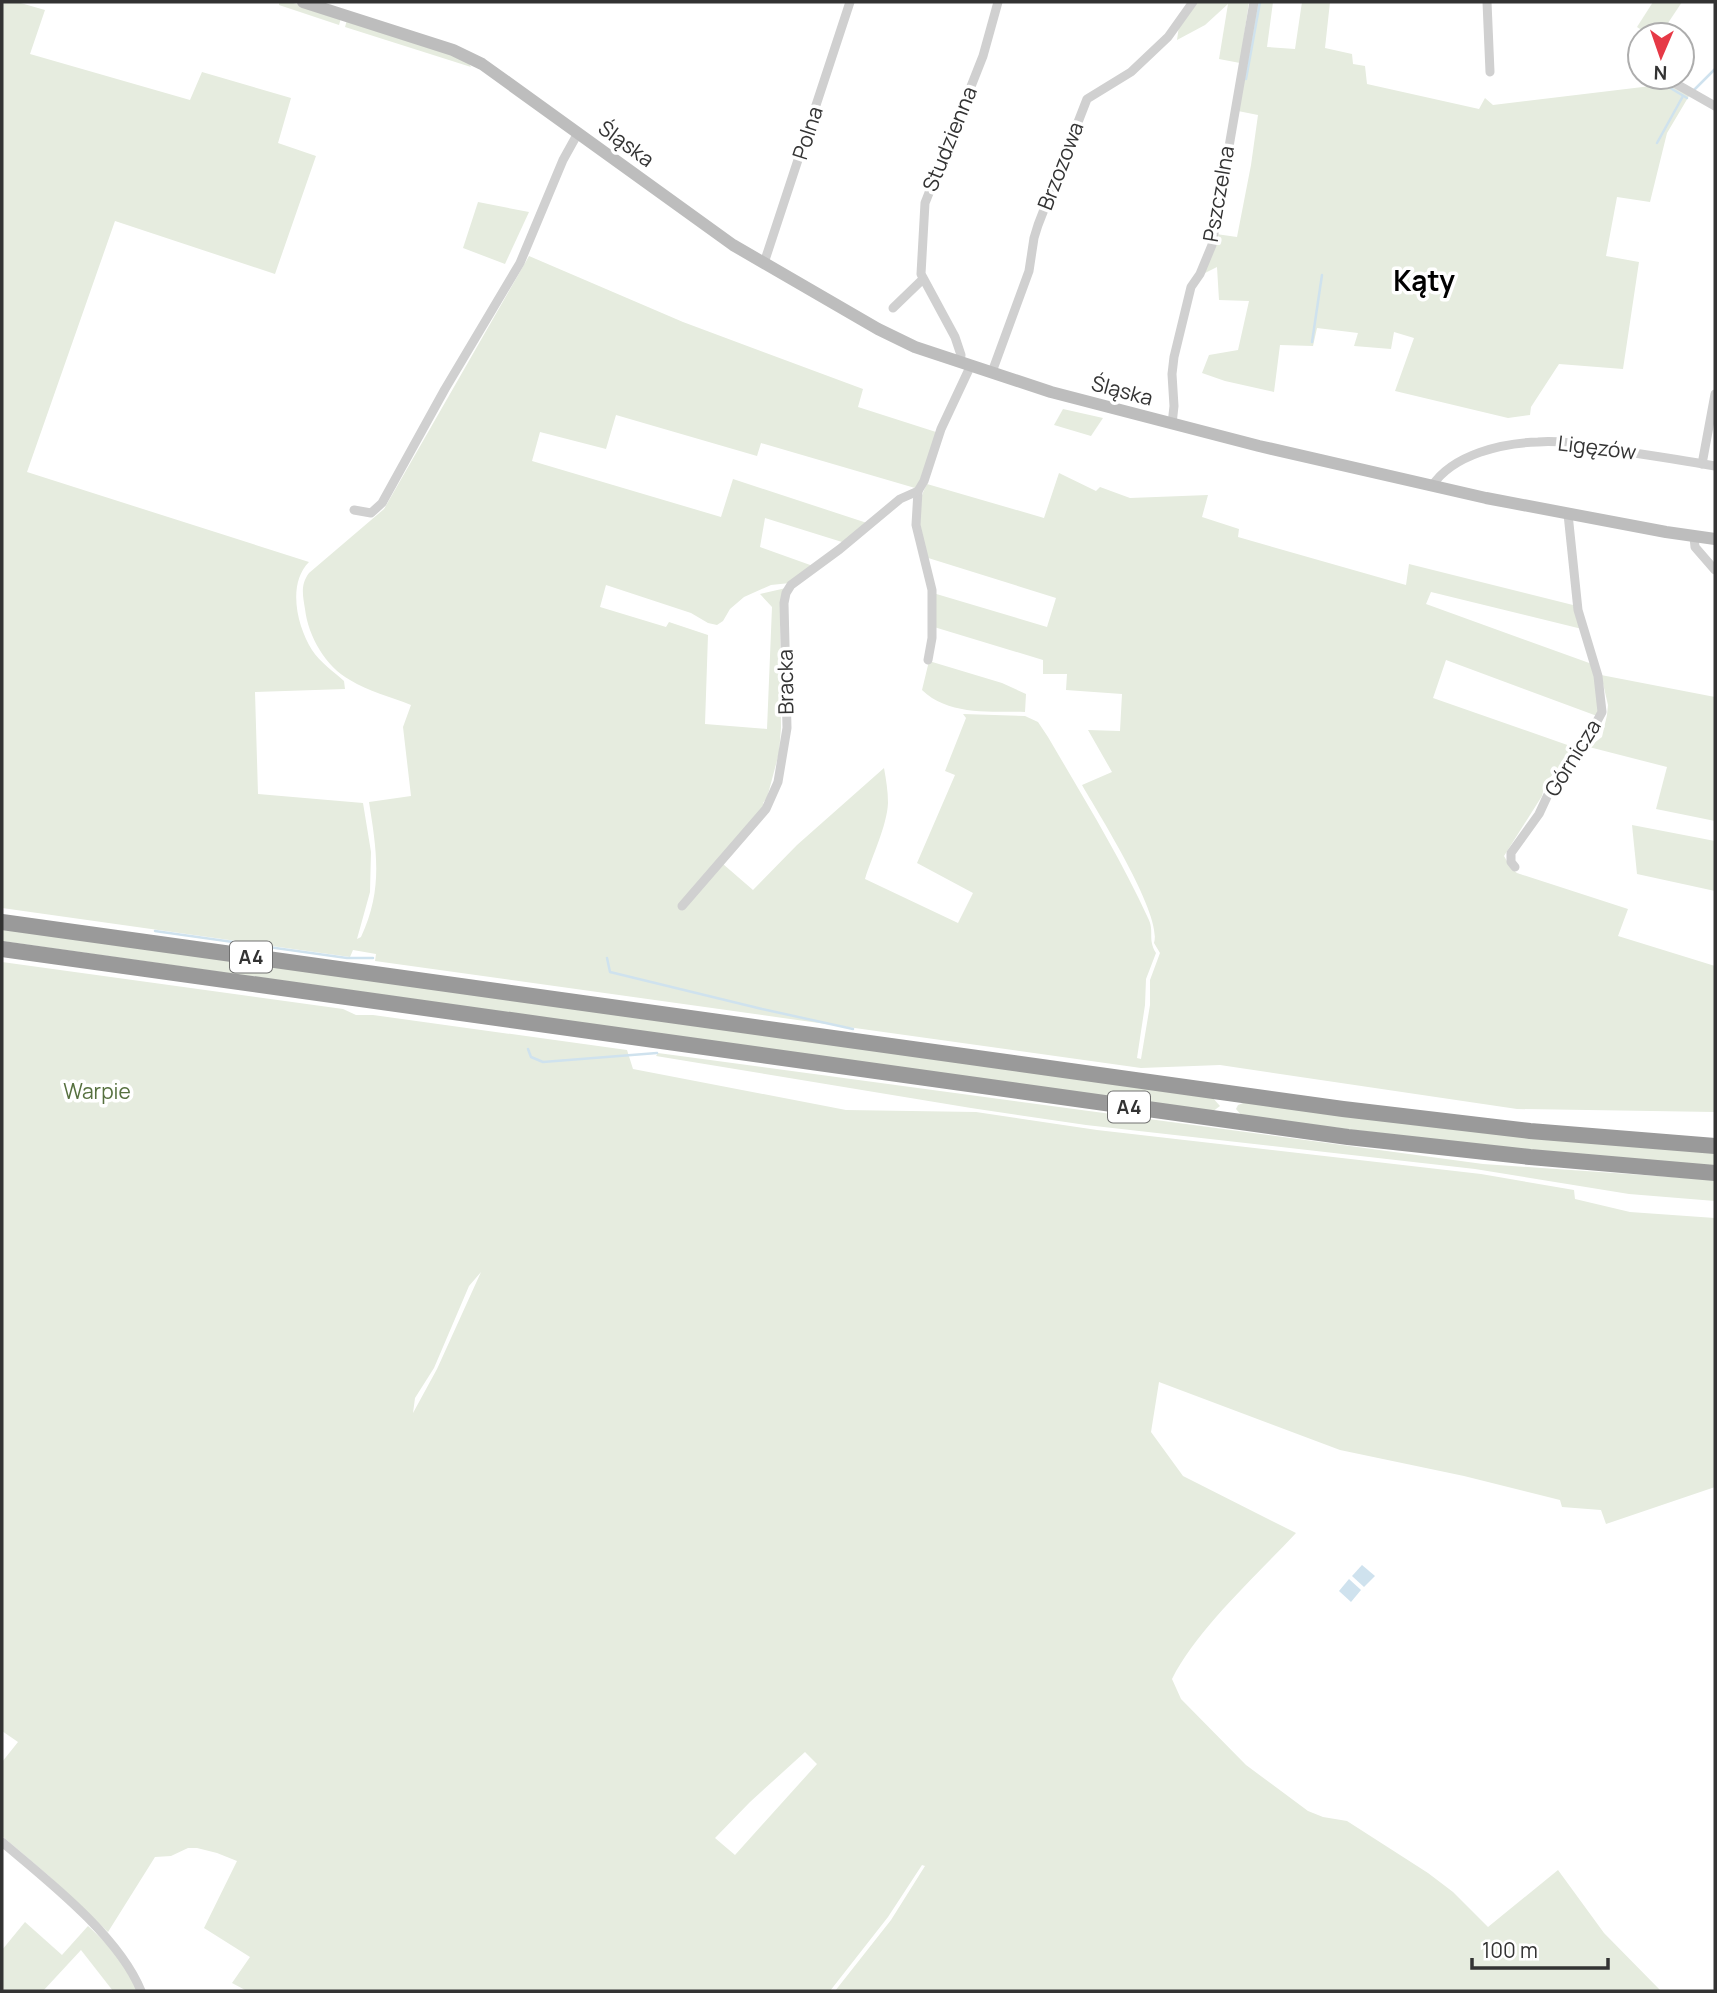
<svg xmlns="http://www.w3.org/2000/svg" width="1717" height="1993" font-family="Manrope,sans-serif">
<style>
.green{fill:#e6ecdf;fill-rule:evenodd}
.water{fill:#cfe2ee}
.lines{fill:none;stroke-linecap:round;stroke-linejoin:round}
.stream{stroke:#cfe2ee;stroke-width:2.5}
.minor{stroke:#d0d0d0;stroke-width:9}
.secondary{stroke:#bdbdbd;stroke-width:12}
.motorway{stroke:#9a9a9a;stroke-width:16}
.labels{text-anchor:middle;stroke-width:7;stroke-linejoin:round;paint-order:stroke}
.shield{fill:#fff;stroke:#707070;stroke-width:2}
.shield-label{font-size:19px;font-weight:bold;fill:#333}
.street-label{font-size:21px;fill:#333;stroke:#fff}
.park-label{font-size:21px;fill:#56703f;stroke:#fff}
.district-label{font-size:28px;font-weight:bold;fill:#000;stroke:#fff}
</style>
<rect width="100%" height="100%" fill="#fff"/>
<!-- green -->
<g class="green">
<path d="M2 2H17L45 10 30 54 190 100 202 72 291 98 278 143 316 156 275 274 115 221 27 472 309 562C287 584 297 626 312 650 320 662 334 672 344 681L345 689 255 692 258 794 363 803 371 852 370 892 357 939 361 937C383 890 377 852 369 802L411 796 403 727 411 705C391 697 368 691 350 680 326 667 308 636 305 609 303 596 300 585 309 573L384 509 529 256 683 322 863 389 858 407 936 432 921 480 915 488 761 443 757 456 616 415 606 449 540 432 532 461 721 517 733 479 867 523 842 542 765 518 760 547 813 566 790 583 771 585 744 597 730 609 723 621 717 625 708 623 691 613 606 585 600 607 666 627 669 622 708 635 705 724 767 729 772 607 760 594 786 588 780 608 781 728 779 753 767 798 763 803 769 810 723 864 753 890 797 845 884 768C886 779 888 791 888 803 887 826 872 856 865 879L958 923 973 893 917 863 955 775 945 771 966 718 963 714 1025 716 1038 722 1048 737C1083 797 1119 855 1148 918 1155 932 1147 938 1156 953L1146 979 1145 1005 1137 1058 1141 1059 1150 1005V980L1160 953 1154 943C1163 915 1098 813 1082 785L1112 772 1088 730 1120 731 1122 694 1066 690 1067 674H1043V660L934 627 933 593 1047 627 1056 598 925 557C919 533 914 507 927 484L1044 518 1059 473 1096 491 1100 487 1130 498 1208 495 1202 517 1239 529 1238 537 1406 585 1409 564 1573 605 1582 629 1431 592 1426 604 1592 664 1600 702 1597 716 1446 660 1433 698 1576 748 1545 783 1542 796 1504 856 1511 868 1517 873 1628 909 1618 936 1715 966V1112L1517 1109 1220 1065 1141 1068 375 961 376 954 353 950 350 957 2 908Z"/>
<polygon points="279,2 290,2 341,18 339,25 279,5"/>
<polygon points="1196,2 1249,2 1240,63 1219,59 1228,4 1205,25 1177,40 1179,26"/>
<polygon points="1257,2 1273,2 1267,47 1295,49 1302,2 1330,2 1325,48 1352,54 1353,64 1365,66 1367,84 1479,109 1485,98 1493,105 1651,86 1663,80 1689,96 1667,133 1650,202 1617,197 1606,256 1639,262 1623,369 1559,364 1531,407 1530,415 1508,418 1395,391 1414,338 1394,332 1391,349 1354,346 1358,333 1317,328 1313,346 1280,345 1274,392 1225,381 1202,373 1209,355 1238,350 1249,301 1219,300 1217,267 1201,275 1216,234 1237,237 1251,165 1258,115 1238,111"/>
<polygon points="1653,2 1682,2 1660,35 1649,35 1637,27"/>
<polygon points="347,20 451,53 469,63 471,67 345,27"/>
<polygon points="478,202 529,212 505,264 463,248"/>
<polygon points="1063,409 1103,418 1091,436 1054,425"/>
<path d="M929 661 1002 683 1026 694 1025 712C990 711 949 716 922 690Z"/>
<polygon points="1601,675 1715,697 1715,821 1656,809 1667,767 1589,747 1602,737 1607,715 1608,705"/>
<polygon points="1632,825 1715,841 1715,891 1637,874"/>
<polygon points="2,928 1212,1097 1220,1106 1212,1112 2,941"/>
<path d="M2 962 343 1009 356 1015H373L627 1050 633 1069 846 1110 976 1112 1097 1130 1481 1174 1574 1190 1575 1199 1630 1212 1715 1218V1487L1606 1524 1601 1510 1562 1507 1560 1500 1464 1476 1340 1450 1159 1382 1151 1432 1183 1476 1296 1533C1257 1575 1197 1629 1172 1679L1181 1699 1246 1765 1308 1811 1323 1817 1347 1821 1428 1873 1453 1892 1488 1927 1558 1870 1604 1933 1661 1991H835L891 1920 925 1866 922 1865 888 1917 830 1991H247L232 1983 250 1957 204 1928 237 1861 217 1853 197 1848H188L171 1856 155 1857 108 1932 49 1876 2 1836V1762L18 1742 2 1731ZM481 1272 437 1369 413 1413 415 1398 434 1368 469 1286ZM805 1752 817 1764 735 1855 715 1838 750 1802Z"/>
<polygon points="658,1053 1483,1164 1715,1180 1715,1201 1629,1194 1475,1169 1086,1125 971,1108 656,1056"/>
<polygon points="1246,1102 1715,1152 1715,1166 1493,1147 1242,1116 1236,1109 1238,1105"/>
<path d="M25 1922 62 1955 88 1926C108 1944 128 1966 137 1991H113L81 1950 43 1991H2V1950Z"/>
</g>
<!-- water -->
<g class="water">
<polygon points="1362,1565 1375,1576 1364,1587 1352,1576"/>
<polygon points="1349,1579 1361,1590 1351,1602 1339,1591"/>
</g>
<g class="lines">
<!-- stream -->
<g class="stream">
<polyline points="1246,79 1260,2"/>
<polyline points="1662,83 1687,98"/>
<polyline points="1694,90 1715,69"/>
<polyline points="1657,143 1683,96"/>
<polyline points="1312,342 1322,275"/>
<polyline points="155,931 347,958 373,958"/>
<polyline points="607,958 610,972 762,1009 853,1029"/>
<polyline points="528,1049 531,1057 543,1062 657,1053"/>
</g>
<!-- minor -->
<g class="minor">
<polyline points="1487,2 1490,72"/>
<polyline points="1664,77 1715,106"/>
<polyline points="764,263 850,2"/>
<polyline points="893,308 923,279"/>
<polyline points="960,362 961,355 955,337 921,274 925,203 983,56 998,2"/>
<polyline points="992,372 1029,271 1034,238 1038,225 1087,99 1131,72 1168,37 1193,2"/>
<polyline points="1172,424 1174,406 1172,374 1174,357 1191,287 1200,274 1212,245 1254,2"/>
<polyline points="1702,464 1715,394"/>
<path d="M1432 486C1453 454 1503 443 1538 442 1563 440 1589 446 1614 450 1648 455 1682 460 1715 466"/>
<polyline points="918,491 916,525 932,590 932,638 928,660"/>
<polyline points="354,510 371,513 382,503 445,389 520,263 563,160 578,133"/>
<polyline points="1694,537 1695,547 1715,570"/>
<polyline points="1515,867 1511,862 1511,853 1539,814 1552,786 1581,751 1602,712 1598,676 1578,610 1568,514"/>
<polyline points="682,906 766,809 778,782 787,728 784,603 786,593 791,585 840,549 900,499 918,491 924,481 941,429 971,365"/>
<path d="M2 1842C47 1880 119 1936 141 1991"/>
</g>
<!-- secondary -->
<polyline class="secondary" points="303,2 453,50 482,64 733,245 878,329 915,347 1051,392 1259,446 1486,498 1666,532 1715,539"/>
<!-- motorway -->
<g class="motorway">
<polyline points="2,922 1343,1109 1530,1131 1715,1146"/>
<polyline points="2,949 1348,1137 1530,1157 1715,1173"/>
</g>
</g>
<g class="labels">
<!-- shield labels -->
<g class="shield">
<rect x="230" y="941.5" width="42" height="31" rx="5"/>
<rect x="1108" y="1091.5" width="42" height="31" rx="5"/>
</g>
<g class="shield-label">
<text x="251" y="964">A4</text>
<text x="1129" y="1114">A4</text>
</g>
<!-- street labels -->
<g class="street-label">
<text transform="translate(808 133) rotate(-72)" y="7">Polna</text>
<text transform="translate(950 139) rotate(-68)" y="7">Studzienna</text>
<text transform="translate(626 144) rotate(36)" y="7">Śląska</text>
<text transform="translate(1061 166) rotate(-69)" y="7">Brzozowa</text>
<text transform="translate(1219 194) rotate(-80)" y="7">Pszczelna</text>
<text transform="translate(1122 391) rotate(15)" y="7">Śląska</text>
<text transform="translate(1597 448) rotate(7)" y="7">Ligęzów</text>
<text transform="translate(786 682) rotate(-91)" y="7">Bracka</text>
<text transform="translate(1573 758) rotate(-58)" y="7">Górnicza</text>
</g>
<!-- park labels -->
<g class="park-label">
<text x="97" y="1099">Warpie</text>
</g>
<!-- district labels -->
<g class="district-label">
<text x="1424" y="291">Kąty</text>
</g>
</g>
<!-- border -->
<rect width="1717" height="1993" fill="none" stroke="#333333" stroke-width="7"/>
<!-- north arrow -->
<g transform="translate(1661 56) rotate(182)"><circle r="33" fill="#ffffff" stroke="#adadad" stroke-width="2"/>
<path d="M0-5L12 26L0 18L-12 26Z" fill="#e63946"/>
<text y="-10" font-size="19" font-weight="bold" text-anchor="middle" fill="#333333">N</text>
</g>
<!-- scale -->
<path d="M1472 1958v10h136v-10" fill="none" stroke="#333333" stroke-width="3.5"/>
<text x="1482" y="1958" font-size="21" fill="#333333" stroke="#ffffff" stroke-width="5" paint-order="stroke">100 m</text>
</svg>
